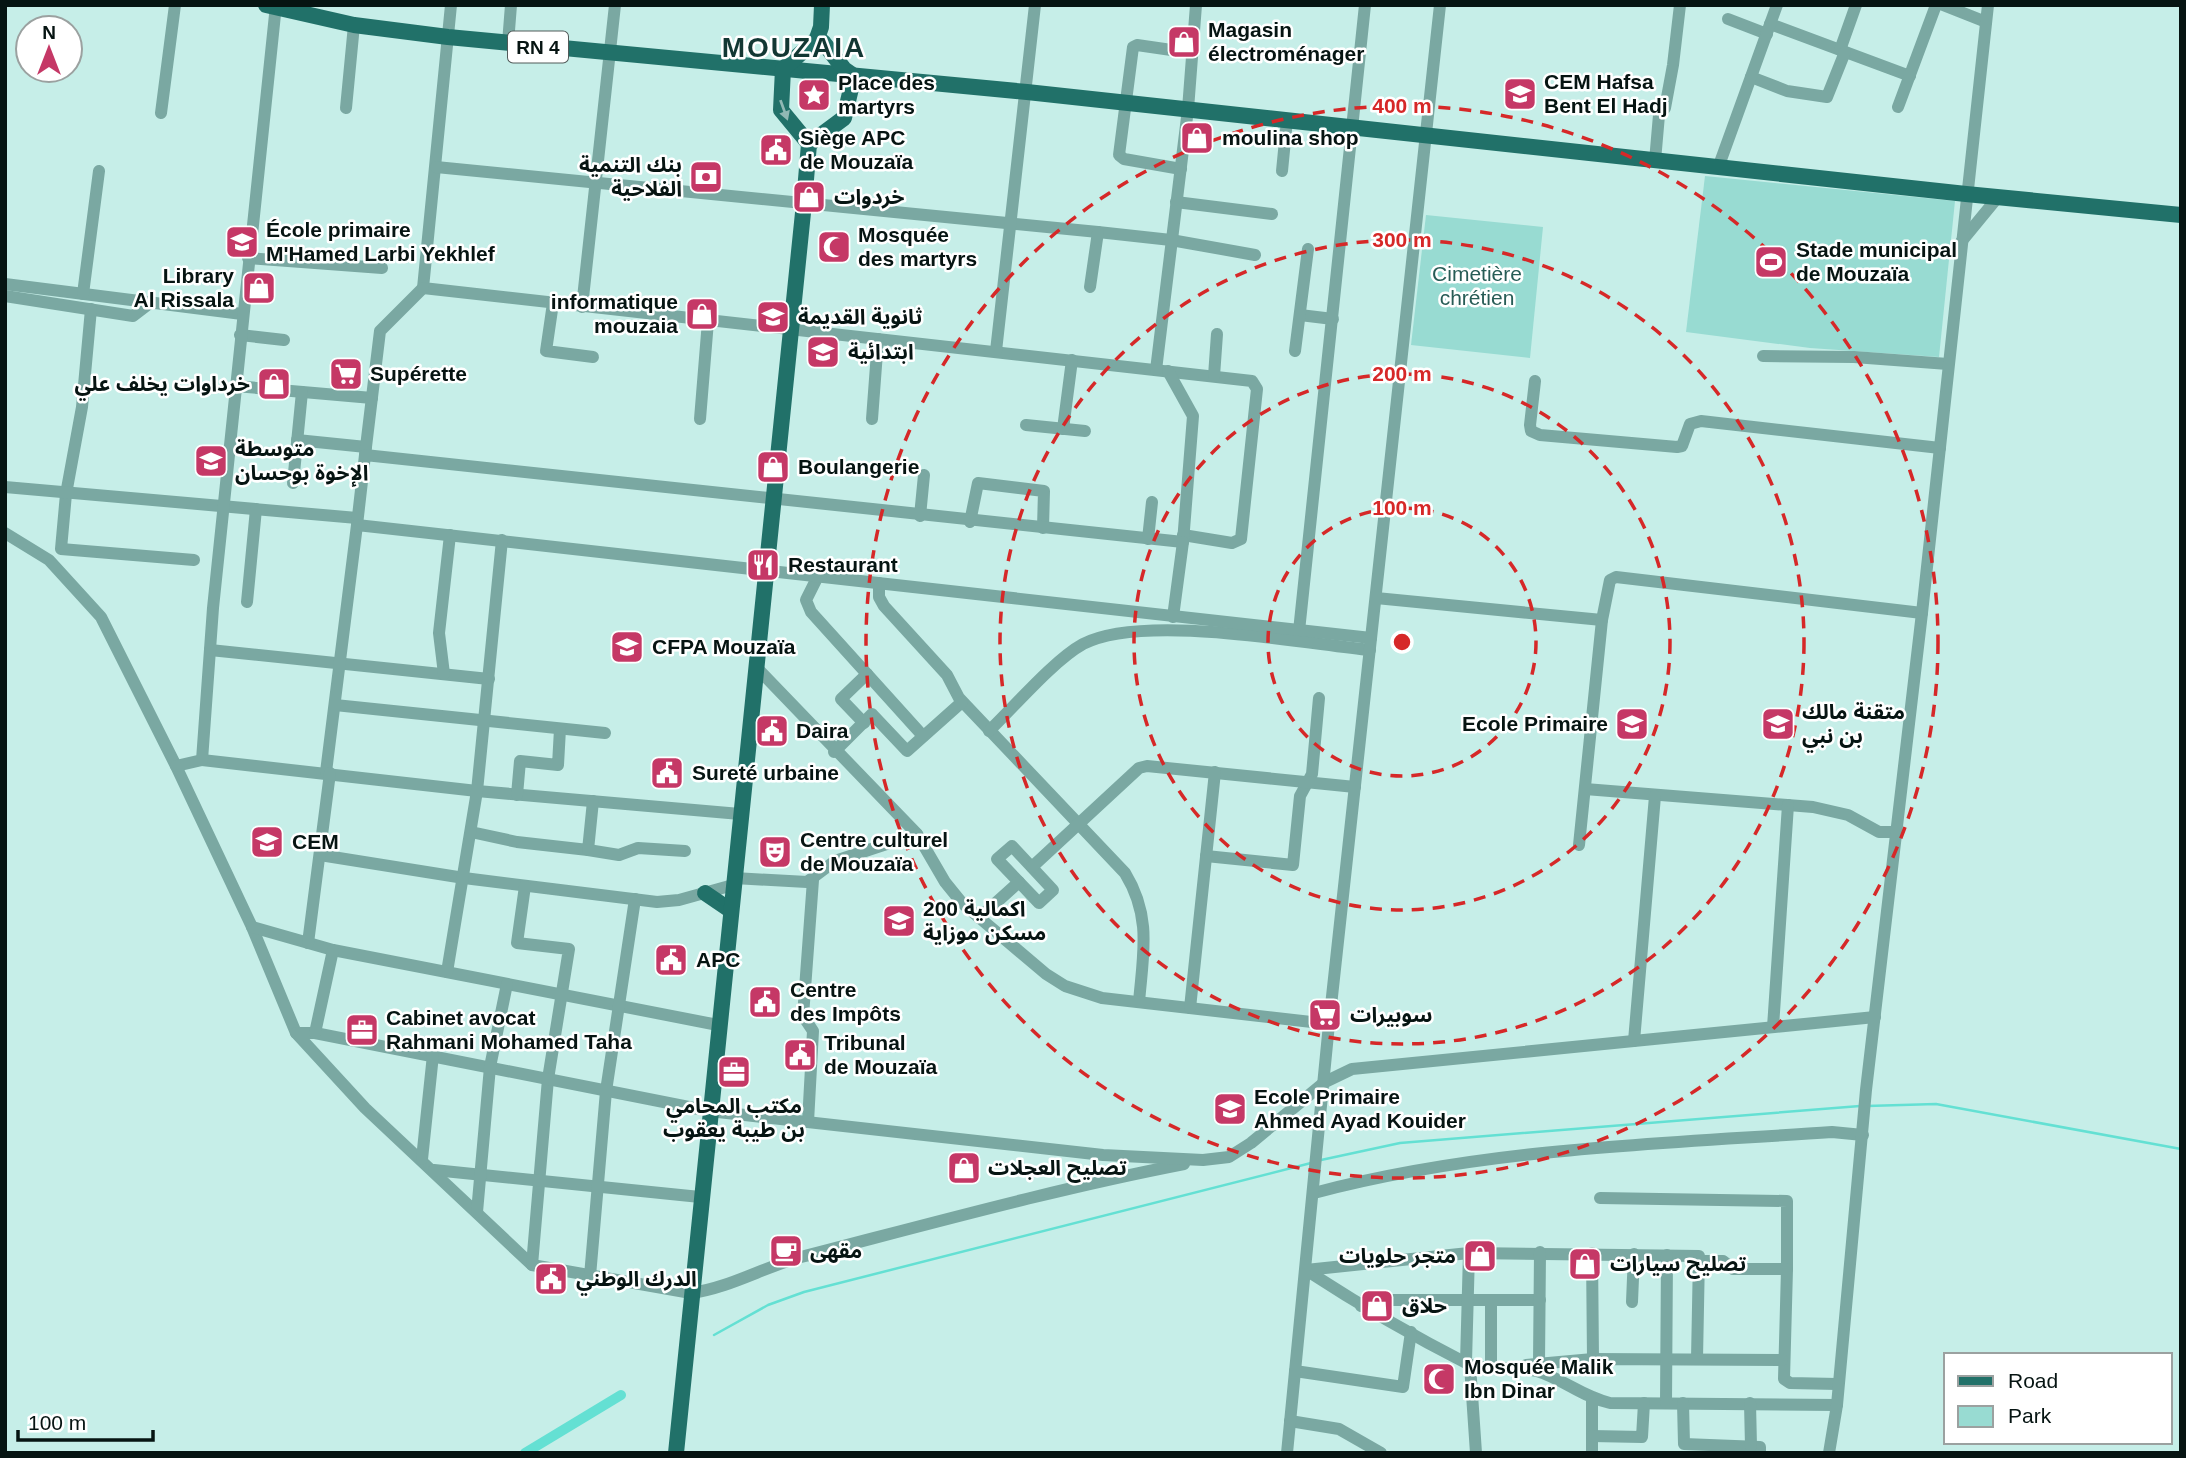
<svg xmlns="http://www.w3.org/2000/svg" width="2186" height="1458" font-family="Helvetica,'Noto Sans Arabic',sans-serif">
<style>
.green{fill:#98dbd2}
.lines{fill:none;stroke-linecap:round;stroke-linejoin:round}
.stream{stroke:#64e0d3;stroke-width:2.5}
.canal{stroke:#64e0d3;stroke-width:10}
.minor{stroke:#7aa8a2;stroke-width:12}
.major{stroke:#217169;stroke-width:16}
.oneway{fill:#90b8b4}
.ring{fill:none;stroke:#d62828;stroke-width:3.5;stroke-dasharray:12 9}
.labels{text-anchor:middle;stroke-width:5;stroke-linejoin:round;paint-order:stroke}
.shield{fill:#fff;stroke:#515a59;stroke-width:2}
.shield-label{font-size:19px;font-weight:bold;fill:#061412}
.poi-label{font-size:21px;font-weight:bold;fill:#061412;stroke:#fff;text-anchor:start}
.park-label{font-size:21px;fill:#275c56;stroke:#fff}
.district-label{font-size:28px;font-weight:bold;letter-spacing:2px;fill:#123733;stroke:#fff}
.centre{fill:#d62828;stroke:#fff;stroke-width:3.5}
.ring-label{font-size:21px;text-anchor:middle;font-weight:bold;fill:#d62828;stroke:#fff;stroke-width:5;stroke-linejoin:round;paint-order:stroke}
</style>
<rect width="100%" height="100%" fill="#c6eee8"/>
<!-- green -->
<g class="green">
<polygon points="1705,176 1955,201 1939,357 1810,348 1686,332"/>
<polygon points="1426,215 1543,227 1530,358 1411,345"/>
</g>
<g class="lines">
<!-- stream -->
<g class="stream">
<polyline points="1867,1106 1936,1104 2181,1149"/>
<polyline points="1321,1160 1400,1143 1860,1106"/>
<polyline points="714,1335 768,1305 804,1292 1311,1163"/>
</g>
<!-- canal -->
<polyline class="canal" points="525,1453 621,1395"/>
<!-- minor -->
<g class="minor">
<polyline points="451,5 423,288 1252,381 1257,389 1241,539 1232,543 1183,535"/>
<polyline points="1943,5 1986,22"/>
<polyline points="1728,19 1767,34"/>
<polyline points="1770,24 1910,76"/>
<polyline points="508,43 511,5"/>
<polyline points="1840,50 1856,5"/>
<polyline points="1751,77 1787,91 1827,97 1845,52"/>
<polyline points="1898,107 1936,5"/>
<polyline points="346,108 354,25"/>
<polyline points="161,113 175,5"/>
<polyline points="1655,161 1659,115 1665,108 1673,65 1680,5"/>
<polyline points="436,167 1098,232 1171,240 1255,255"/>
<polyline points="1718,168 1777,5"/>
<polyline points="1181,169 1124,159 1119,155 1133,47 1137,45 1192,53"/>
<polyline points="1282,171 1287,120"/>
<polyline points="1176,202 1272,214"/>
<polyline points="1961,242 1998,197"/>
<polyline points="248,258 382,268"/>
<polyline points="5,284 242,314"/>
<polyline points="1090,287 1098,232"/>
<polyline points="83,294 99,171"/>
<polyline points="5,296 133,316 150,303"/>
<polyline points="553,303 546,351 593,357"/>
<polyline points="582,307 615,5"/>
<polyline points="91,309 82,407 66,494 61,549 194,560"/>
<polyline points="1300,315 1333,319"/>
<polyline points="240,335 284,340"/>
<polyline points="996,351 1035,5"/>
<polyline points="1295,351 1308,249"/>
<polyline points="1763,356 1854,357 1948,364"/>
<polyline points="1156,370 1188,109 1196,5"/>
<polyline points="1214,376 1217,334"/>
<polyline points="1535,381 1530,425 1531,431 1540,435 1677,447 1682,446 1690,424 1701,421 1940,448"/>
<polyline points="235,386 372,398"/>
<polyline points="700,419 708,321"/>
<polyline points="872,419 878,339"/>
<polyline points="1026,425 1085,431"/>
<polyline points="1063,429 1072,360"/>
<polyline points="297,440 366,447"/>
<polyline points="365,455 380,331 423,288"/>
<polyline points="293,483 302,392"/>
<polyline points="5,487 357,518"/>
<polyline points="920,516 924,475"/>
<polyline points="970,522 978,483 1044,491 1043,528"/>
<polyline points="357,525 365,455 1183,542 1193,416 1168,371"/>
<path d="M5 533 49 560 101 617 176 766 252 927 296 1033 365 1108 532 1265 691 1293C729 1288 764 1267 801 1257 929 1224 1055 1189 1184 1164"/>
<polyline points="1148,539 1152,502"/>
<polyline points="818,576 806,600 811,612 923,736"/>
<path d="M879 583V597L884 606 947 675 959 698 1125 873C1152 917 1143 954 1139 1002"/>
<polyline points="1376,598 1602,620"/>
<polyline points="247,602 256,509"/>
<polyline points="1173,617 1183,542"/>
<polyline points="1299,631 1365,5"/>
<polyline points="210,650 489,679"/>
<polyline points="756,667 917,834 945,882 962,903 1046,974 1065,986 1102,998 1329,1024"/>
<polyline points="444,674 439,633 450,535"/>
<polyline points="335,705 605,733"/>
<polyline points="864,723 841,699 867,674"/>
<path d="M989 731C1014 707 1054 660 1083 644 1143 613 1300 643 1370 650"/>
<polyline points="834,752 872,714 907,751 962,702"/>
<polyline points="202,760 477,791 740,814"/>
<polyline points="176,766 202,760 213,608 276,5"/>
<polyline points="326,772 357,525 1371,638"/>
<polyline points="1585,789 1813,807 1848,815 1879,832 1895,832"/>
<polyline points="517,795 520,761 558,765 560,729"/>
<polyline points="471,832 517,842 588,850 593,801"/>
<polyline points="1579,845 1602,620 1610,580 1616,577 1922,613"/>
<polygon points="1012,846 1053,890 1039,903 997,859"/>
<polyline points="588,850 619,855 638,848 685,851"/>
<polyline points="320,855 464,878 657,902 679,900 733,885"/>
<polyline points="1206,856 1293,865 1300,796 1312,774 1319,698"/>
<polyline points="1032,867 1139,768 1147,766 1355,787"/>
<polyline points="734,878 807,882 835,861 917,834"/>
<polyline points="525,886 517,943 569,949 548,1079 532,1265"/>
<polyline points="979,918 1019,882"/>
<polyline points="252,927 333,950 718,1025"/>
<polyline points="308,943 330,773"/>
<polyline points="447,972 477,791 502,540"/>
<polyline points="1190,1008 1215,772"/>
<polyline points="1773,1027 1788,805"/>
<polyline points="296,1033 315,1033 709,1111 1103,1155 1203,1160 1229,1157 1251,1143 1325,1082 1352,1069 1875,1017"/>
<polyline points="315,1033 333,950"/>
<polyline points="1634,1041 1655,796"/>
<polyline points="808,1122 813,1031 803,1016 813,880"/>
<polyline points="422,1159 433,1055"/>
<polyline points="434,1170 700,1197"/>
<path d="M1314 1193C1483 1148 1659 1144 1832 1132L1863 1135"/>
<polyline points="1600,1198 1787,1201 1787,1269"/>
<polyline points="477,1212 490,1067 507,984"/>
<polyline points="1592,1253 1593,1359"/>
<polyline points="1699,1261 1723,1261 1733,1269 1787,1269 1784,1379 1790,1383 1837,1384"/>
<path d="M1306 1270C1358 1304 1413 1336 1468 1364 1483 1371 1518 1366 1537 1371 1563 1379 1583 1397 1610 1403L1837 1405"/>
<polyline points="1306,1270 1469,1253 1699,1256 1697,1359"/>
<polyline points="590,1276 606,1091 635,899"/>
<polyline points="1491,1300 1491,1366"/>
<polyline points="1632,1302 1634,1254"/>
<polyline points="1361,1306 1376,1300 1540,1300"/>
<polyline points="1466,1362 1469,1253"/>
<polyline points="1539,1363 1540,1252"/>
<polyline points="1470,1365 1476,1453"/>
<polyline points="1526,1365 1593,1359 1782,1360"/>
<polyline points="1295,1371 1403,1387 1411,1332"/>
<polyline points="1592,1399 1592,1453"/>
<polyline points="1666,1403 1667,1255"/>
<polyline points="1683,1403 1684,1444 1760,1447 1760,1453"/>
<polyline points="1750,1403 1751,1446"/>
<polyline points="1290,1421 1339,1429 1381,1453"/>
<polyline points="1592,1436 1642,1437 1644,1403"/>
<polyline points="1287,1453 1329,1024 1440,5"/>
<polyline points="1829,1453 1837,1405 1866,1090 1922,613 1988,5"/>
</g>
<!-- major -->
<g class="major">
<polyline points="266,5 354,25 448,37 1027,92 1966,194 2181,215"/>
<polyline points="814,47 821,27 822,5"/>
<polyline points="809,144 844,118 854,76 844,69 823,42"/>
<polyline points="705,893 730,910"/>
<polyline points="676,1453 804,203 809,144 781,110 783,69 818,38"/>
</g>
</g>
<!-- one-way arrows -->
<defs><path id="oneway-solid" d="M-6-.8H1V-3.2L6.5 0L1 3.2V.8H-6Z" transform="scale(1.75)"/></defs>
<use class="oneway" href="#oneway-solid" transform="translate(784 110) rotate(70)"/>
<!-- distance rings -->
<g class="ring">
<circle cx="1402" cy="642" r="134"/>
<circle cx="1402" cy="642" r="268"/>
<circle cx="1402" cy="642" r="402"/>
<circle cx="1402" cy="642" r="536"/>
</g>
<!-- icons -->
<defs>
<symbol id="shop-square" viewBox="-11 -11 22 22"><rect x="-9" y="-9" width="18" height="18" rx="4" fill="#c53866" stroke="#fff"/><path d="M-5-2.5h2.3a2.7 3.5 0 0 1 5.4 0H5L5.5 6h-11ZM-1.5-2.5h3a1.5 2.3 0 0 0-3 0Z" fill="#fff"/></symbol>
<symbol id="school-square" viewBox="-11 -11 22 22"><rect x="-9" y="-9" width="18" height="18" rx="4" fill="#c53866" stroke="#fff"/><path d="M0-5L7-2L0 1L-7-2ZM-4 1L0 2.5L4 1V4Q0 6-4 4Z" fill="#fff"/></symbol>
<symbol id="sight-square" viewBox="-11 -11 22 22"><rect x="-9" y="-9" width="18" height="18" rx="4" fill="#c53866" stroke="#fff"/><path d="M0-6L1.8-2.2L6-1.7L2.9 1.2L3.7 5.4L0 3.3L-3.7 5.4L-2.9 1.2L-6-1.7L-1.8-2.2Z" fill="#fff"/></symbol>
<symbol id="civic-square" viewBox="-11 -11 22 22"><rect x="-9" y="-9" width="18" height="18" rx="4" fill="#c53866" stroke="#fff"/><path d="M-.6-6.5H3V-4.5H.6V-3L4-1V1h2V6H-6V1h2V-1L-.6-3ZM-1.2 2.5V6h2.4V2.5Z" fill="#fff"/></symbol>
<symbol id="bank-square" viewBox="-11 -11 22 22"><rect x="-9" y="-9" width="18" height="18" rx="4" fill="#c53866" stroke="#fff"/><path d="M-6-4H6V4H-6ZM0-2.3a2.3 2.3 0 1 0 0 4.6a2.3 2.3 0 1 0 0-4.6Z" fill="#fff"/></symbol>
<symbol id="mosque-square" viewBox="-11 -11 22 22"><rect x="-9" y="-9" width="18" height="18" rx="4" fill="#c53866" stroke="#fff"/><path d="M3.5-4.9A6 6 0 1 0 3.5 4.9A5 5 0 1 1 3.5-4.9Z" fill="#fff"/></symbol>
<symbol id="stadium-square" viewBox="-11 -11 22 22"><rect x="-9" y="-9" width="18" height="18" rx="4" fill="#c53866" stroke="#fff"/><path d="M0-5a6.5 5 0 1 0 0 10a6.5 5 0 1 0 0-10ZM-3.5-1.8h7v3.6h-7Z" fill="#fff"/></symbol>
<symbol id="supermarket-square" viewBox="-11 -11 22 22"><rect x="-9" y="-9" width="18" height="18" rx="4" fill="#c53866" stroke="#fff"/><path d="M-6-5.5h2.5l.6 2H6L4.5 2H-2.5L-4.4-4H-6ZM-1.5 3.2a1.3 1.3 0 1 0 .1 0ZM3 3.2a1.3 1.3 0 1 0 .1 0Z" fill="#fff"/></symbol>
<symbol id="restaurant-square" viewBox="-11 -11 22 22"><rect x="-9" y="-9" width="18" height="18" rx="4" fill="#c53866" stroke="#fff"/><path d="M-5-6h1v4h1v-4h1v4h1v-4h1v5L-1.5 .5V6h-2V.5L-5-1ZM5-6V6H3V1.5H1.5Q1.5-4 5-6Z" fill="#fff"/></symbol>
<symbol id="university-square" viewBox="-11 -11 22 22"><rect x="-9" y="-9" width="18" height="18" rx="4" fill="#c53866" stroke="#fff"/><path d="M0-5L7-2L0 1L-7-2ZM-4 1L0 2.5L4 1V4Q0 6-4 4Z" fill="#fff"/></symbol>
<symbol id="theatre-square" viewBox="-11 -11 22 22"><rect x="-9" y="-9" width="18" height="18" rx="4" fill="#c53866" stroke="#fff"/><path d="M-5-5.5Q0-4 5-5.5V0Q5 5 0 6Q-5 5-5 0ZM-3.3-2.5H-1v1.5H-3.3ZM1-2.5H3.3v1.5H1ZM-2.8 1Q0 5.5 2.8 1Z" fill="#fff"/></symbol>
<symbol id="office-square" viewBox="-11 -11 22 22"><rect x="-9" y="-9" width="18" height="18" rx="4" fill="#c53866" stroke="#fff"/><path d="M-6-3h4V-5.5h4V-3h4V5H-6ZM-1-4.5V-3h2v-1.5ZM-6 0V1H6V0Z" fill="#fff"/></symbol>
<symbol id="cafe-square" viewBox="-11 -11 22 22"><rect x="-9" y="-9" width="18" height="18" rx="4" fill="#c53866" stroke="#fff"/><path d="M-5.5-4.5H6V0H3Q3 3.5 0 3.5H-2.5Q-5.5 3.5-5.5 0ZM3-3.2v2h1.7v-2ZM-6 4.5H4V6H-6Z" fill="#fff"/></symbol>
</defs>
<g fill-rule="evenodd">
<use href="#shop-square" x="1165" y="23" width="38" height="38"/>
<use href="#school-square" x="1501" y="75" width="38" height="38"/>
<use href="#sight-square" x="795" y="76" width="38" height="38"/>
<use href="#shop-square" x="1178" y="119" width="38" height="38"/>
<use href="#civic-square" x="757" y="131" width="38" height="38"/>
<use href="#bank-square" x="687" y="158" width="38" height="38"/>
<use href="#shop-square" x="790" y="178" width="38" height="38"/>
<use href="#school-square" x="223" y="223" width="38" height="38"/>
<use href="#mosque-square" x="815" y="228" width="38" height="38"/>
<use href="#stadium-square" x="1752" y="243" width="38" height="38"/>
<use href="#shop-square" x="240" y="269" width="38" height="38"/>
<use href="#shop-square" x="683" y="295" width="38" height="38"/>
<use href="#school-square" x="754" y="298" width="38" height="38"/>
<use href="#school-square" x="804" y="333" width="38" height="38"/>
<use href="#supermarket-square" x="327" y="355" width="38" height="38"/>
<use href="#shop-square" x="255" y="365" width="38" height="38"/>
<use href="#school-square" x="192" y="442" width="38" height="38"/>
<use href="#shop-square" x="754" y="448" width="38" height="38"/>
<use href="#restaurant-square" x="744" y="546" width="38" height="38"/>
<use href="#university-square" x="608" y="628" width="38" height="38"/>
<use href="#school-square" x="1613" y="705" width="38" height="38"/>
<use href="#school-square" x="1759" y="705" width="38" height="38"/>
<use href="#civic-square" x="753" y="712" width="38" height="38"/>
<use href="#civic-square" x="648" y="754" width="38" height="38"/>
<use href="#school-square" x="248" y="823" width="38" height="38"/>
<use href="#theatre-square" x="756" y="833" width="38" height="38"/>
<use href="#school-square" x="880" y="902" width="38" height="38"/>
<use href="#civic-square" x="652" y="941" width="38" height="38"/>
<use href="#civic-square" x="746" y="983" width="38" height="38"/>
<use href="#supermarket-square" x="1306" y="996" width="38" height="38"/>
<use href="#office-square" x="343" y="1011" width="38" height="38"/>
<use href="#civic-square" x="781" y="1036" width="38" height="38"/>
<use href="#office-square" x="715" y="1053" width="38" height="38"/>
<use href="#school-square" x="1211" y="1090" width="38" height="38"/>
<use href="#shop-square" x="945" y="1149" width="38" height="38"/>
<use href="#cafe-square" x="767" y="1232" width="38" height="38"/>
<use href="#shop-square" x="1461" y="1237" width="38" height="38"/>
<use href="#shop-square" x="1566" y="1245" width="38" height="38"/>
<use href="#civic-square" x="532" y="1260" width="38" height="38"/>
<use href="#shop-square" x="1358" y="1287" width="38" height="38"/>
<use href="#mosque-square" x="1420" y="1360" width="38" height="38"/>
</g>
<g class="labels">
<!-- shield labels -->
<rect class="shield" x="508" y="31.5" width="60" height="31" rx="5"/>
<g class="shield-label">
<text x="538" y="54">RN 4</text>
</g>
<!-- poi labels -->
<g class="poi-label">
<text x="1208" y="37">Magasin<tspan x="1208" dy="24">électroménager</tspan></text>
<text x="1544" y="89">CEM Hafsa<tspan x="1544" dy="24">Bent El Hadj</tspan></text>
<text x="838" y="90">Place des<tspan x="838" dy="24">martyrs</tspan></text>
<text x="800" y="145">Siège APC<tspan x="800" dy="24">de Mouzaïa</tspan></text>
<text x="1222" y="145">moulina shop</text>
<text x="682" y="172" text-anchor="end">بنك التنمية<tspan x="682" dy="24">الفلاحية</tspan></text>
<text x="834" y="204">خردوات</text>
<text x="266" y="237">École primaire<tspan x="266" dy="24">M'Hamed Larbi Yekhlef</tspan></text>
<text x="858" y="242">Mosquée<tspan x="858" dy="24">des martyrs</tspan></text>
<text x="1796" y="257">Stade municipal<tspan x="1796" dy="24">de Mouzaïa</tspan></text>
<text x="234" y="283" text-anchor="end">Library<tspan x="234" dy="24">Al Rissala</tspan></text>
<text x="678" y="309" text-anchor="end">informatique<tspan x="678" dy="24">mouzaia</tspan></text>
<text x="798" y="324">ثانوية القديمة</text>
<text x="848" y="359">ابتدائية</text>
<text x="370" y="381">Supérette</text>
<text x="250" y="391" text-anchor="end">خرداوات يخلف علي</text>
<text x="235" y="456">متوسطة<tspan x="235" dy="24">الإخوة بوحسان</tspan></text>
<text x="798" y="474">Boulangerie</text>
<text x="788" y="572">Restaurant</text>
<text x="652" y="654">CFPA Mouzaïa</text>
<text x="1802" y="719">متقنة مالك<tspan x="1802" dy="24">بن نبي</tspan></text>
<text x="1608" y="731" text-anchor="end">Ecole Primaire</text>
<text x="796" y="738">Daira</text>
<text x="692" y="780">Sureté urbaine</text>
<text x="800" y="847">Centre culturel<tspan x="800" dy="24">de Mouzaïa</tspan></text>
<text x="292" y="849">CEM</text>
<text x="923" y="916">اكمالية 200<tspan x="923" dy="24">مسكن موزاية</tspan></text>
<text x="696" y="967">APC</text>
<text x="790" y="997">Centre<tspan x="790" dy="24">des Impôts</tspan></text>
<text x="1350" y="1022">سوبيرات</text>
<text x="386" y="1025">Cabinet avocat<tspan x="386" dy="24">Rahmani Mohamed Taha</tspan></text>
<text x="824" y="1050">Tribunal<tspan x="824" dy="24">de Mouzaïa</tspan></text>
<text x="1254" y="1104">Ecole Primaire<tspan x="1254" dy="24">Ahmed Ayad Kouider</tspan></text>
<text x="734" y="1113" text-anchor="middle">مكتب المحامي<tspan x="734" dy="24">بن طيبة يعقوب</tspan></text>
<text x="988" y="1175">تصليح العجلات</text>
<text x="810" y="1258">مقهى</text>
<text x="1456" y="1263" text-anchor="end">متجر حلويات</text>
<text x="1610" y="1271">تصليح سيارات</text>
<text x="576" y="1286">الدرك الوطني</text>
<text x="1402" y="1313">حلاق</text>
<text x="1464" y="1374">Mosquée Malik<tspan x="1464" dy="24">Ibn Dinar</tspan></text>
</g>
<!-- park labels -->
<g class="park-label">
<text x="1477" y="281">Cimetière<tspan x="1477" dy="24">chrétien</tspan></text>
</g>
<!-- district labels -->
<g class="district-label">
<text x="794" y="57">MOUZAIA</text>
</g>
</g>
<circle cx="1402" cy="642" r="10" class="centre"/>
<g class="ring-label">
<text x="1402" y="113">400 m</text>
<text x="1402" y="247">300 m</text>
<text x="1402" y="381">200 m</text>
<text x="1402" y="515">100 m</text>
</g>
<!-- border -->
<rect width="2186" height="1458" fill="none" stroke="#061412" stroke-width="14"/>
<!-- legend -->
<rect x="1944" y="1353" width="228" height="91" fill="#ffffff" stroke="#9ba1a0" stroke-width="2"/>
<rect x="1958" y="1376" width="35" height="10" fill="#217169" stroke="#9ba1a0" stroke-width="2"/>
<text x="2008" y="1388" font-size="21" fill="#061412">Road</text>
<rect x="1958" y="1406" width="35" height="21" fill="#98dbd2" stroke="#9ba1a0" stroke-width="2"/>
<text x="2008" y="1423" font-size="21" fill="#061412">Park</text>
<!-- north arrow -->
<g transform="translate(49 49)"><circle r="33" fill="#ffffff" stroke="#9ba1a0" stroke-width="2"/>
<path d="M0-5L12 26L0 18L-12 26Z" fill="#c53866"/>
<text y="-10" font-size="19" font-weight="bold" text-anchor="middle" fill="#061412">N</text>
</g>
<!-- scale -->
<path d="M18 1430v10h135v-10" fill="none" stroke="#061412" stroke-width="3.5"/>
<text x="28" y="1430" font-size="21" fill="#061412" stroke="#ffffff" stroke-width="5" paint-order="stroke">100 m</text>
</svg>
